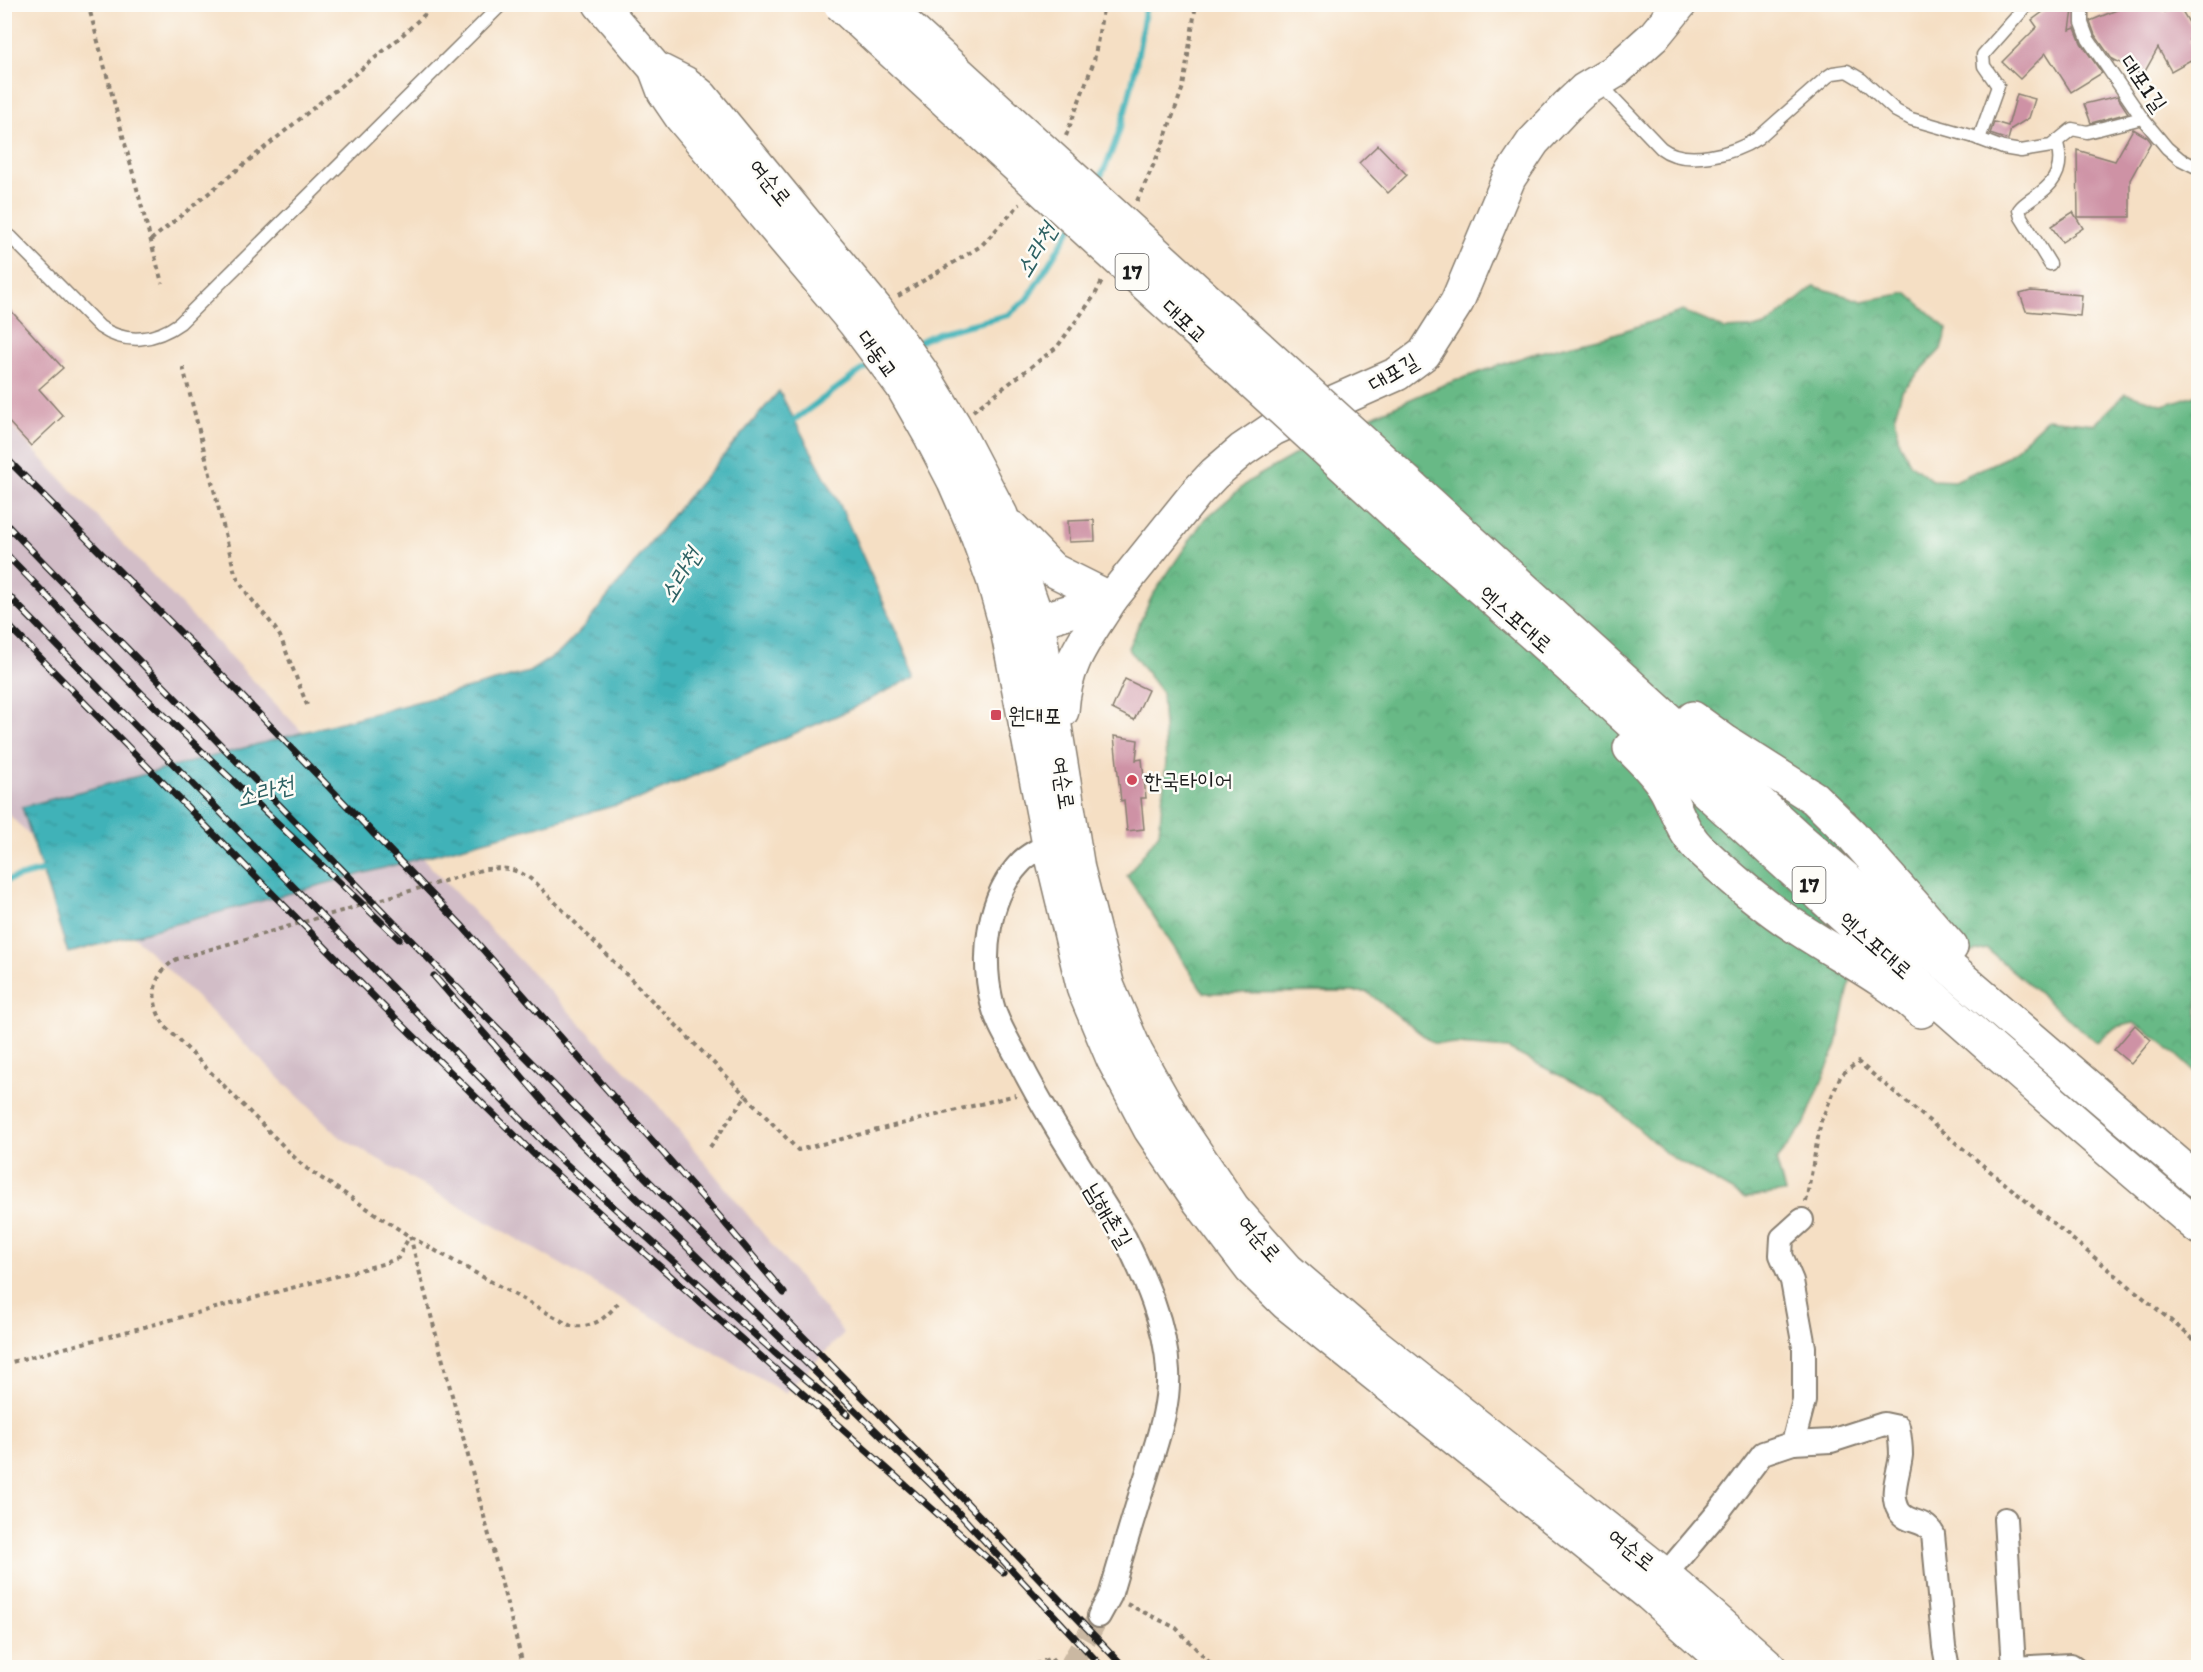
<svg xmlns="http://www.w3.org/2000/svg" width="2203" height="1672" font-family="Itim,'Poor Story',sans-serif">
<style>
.railway{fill:#d2bdc7}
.forest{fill:url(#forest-crowns);stroke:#426a51;stroke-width:1.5}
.water{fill:url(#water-ripples);stroke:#2e676a;stroke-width:1.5}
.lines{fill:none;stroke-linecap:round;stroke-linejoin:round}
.stream{stroke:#41b2b8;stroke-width:6}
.building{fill:#ce92a5}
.street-tunnel{stroke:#cab8a2;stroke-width:22;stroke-dasharray:22 11;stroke-linecap:butt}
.lane-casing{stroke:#887e70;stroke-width:15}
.street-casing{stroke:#887e70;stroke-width:26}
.secondary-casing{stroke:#887e70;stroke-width:36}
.highway-casing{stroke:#887e70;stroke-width:36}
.path{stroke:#887e70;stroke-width:4;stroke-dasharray:4.5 4.5;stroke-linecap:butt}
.lane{stroke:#fff;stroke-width:12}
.street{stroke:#fff;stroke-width:22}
.secondary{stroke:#fff;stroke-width:33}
.highway{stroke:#fff;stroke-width:33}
.rail-casing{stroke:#1c1c1c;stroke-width:7}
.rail{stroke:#fdfcf7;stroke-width:4.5;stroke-dasharray:14;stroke-linecap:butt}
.highway-bridge-casing{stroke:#887e70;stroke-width:36;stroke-linecap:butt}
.highway-bridge{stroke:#fff;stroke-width:33}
.poi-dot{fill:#d1495b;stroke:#fdfcf7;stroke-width:2}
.labels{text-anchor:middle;stroke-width:5;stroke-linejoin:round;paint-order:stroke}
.shield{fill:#fdfcf7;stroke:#605f5e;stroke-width:1.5}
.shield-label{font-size:21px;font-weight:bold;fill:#1c1c1c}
.street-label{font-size:22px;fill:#1c1c1c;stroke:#fdfcf7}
.poi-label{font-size:22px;fill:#1c1c1c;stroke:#fdfcf7;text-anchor:start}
.water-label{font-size:24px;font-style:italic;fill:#2d6062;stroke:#fdfcf7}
</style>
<defs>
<pattern id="forest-crowns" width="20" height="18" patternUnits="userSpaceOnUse" patternTransform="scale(1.5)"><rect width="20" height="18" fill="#67b986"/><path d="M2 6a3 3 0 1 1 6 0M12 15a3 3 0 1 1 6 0" fill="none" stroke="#599e73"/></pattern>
<pattern id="water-ripples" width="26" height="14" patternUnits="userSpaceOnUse" patternTransform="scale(1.5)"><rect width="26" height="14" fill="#41b2b8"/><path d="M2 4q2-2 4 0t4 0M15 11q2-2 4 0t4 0" fill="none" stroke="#369095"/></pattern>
</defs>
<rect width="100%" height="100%" fill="#fdfcf7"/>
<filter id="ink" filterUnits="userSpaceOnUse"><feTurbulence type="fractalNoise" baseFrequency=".0167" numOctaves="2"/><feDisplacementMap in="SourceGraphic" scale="12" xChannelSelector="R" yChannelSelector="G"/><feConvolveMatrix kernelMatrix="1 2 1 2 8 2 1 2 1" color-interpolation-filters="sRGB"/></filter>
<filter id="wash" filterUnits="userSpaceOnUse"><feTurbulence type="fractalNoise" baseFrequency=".008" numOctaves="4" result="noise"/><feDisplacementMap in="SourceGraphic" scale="24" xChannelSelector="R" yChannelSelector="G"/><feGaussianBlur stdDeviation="1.35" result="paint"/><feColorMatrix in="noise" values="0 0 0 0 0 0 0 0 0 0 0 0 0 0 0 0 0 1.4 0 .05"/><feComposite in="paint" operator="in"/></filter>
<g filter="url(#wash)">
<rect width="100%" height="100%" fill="#f5dfc4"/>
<!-- railway -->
<polygon class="railway" points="4,419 657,1104 844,1333 785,1393 341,1138 5,811"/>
<!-- forest -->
<polygon class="forest" points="1814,286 1862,301 1907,293 1947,329 1941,349 1902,391 1895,415 1899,443 1911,464 1932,480 1955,481 2007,457 2047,419 2095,424 2126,393 2164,405 2198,394 2198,1075 2162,1042 2134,1023 2116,1027 2097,1043 1987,949 1851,978 1837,1044 1804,1125 1776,1160 1785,1192 1744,1198 1668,1155 1604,1098 1508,1049 1433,1043 1367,992 1204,993 1127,876 1159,833 1166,762 1162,693 1128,648 1152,596 1203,521 1249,481 1308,447 1379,413 1443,385 1532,354 1611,335 1683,311 1725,329 1765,327"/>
<!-- water -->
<polygon class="water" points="779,391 840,505 916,676 843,713 639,799 68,953 22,807 529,672 560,652 583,628 680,506"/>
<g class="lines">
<!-- stream -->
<g class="stream">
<path d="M1096 185C1126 131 1137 65 1146 4"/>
<polyline points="913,345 937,333 1008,315 1027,299 1071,228"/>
<polyline points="791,425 794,420 862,370 874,364"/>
<polyline points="4,881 48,869"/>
</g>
</g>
<g id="blocks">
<!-- building -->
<g class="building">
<polygon points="2054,4 2074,4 2070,30 2075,28 2081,43 2102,73 2071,92 2046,53 2020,79 2002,62 2037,27 2032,20"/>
<polygon points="2131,4 2160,4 2164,12 2178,4 2197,36 2189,40 2198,56 2171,71 2158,48 2143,75 2113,59 2114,62 2095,35 2090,21"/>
<polygon points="2017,94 2035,99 2029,118 2011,129 2008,140 1990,134 1994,122 2008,126"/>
<polygon points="2117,96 2128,113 2091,123 2084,104"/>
<polygon points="2133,129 2147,137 2151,142 2130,180 2130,217 2078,217 2077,150 2115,161"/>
<polygon points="1378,145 1407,175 1388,193 1359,163"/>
<polygon points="2073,212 2083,228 2062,242 2051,226"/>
<polygon points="2031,291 2082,295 2080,316 2026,311 2020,294"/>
<polygon points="4,303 63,368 39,389 63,416 31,446 4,417"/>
<polygon points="1094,520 1095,541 1069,542 1068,521"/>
<polygon points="1125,679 1148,690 1134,720 1112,709"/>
<polygon points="1114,736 1138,740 1136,760 1142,759 1146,798 1141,798 1144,829 1127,831 1124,800 1121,801"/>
<polygon points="2135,1025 2151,1040 2131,1064 2114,1050"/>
</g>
</g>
</g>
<g filter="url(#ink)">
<use href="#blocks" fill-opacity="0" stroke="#887e70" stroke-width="1.5"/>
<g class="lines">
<!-- street-tunnel -->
<polyline class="street-tunnel" points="1069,1668 1099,1616"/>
<defs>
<g id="lane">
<polyline points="2082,4 2082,23 2088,39 2142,118 2167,148 2180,159 2198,168"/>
<path d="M1599 83 1661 148C1685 167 1734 154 1758 138L1827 77 1833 73 1847 71 1862 80 1896 111 1911 119 1971 136 2003 148 2021 151 2051 146 2072 129 2087 132 2142 118"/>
<polyline points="1979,139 1998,86 1984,66 1983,55 2028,4"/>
<path d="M11 237 100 327C126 345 155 341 180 323L502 4"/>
<path d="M2050 264 2021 217 2019 210C2024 203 2032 199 2039 194 2058 180 2063 165 2057 143"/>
</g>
<g id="street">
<path d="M1049 844C1040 849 1029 854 1022 861 987 896 981 957 992 1003 997 1024 1010 1043 1019 1061 1050 1122 1089 1179 1125 1238 1145 1279 1166 1324 1168 1371 1170 1407 1157 1440 1147 1474 1134 1514 1122 1555 1110 1596L1099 1616"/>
<path d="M1793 1443 1831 1441 1884 1424 1898 1427C1900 1437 1901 1446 1901 1455 1899 1474 1889 1494 1899 1511 1908 1525 1923 1517 1933 1534L1944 1647 1948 1668"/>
<polyline points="2005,1519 2014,1667"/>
<polyline points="1665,1575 1720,1510 1763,1453 1793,1443 1804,1401 1804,1347 1792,1281 1781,1255 1782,1238 1802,1220"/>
<polyline points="2012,1668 2071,1665 2075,1668"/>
</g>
<g id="secondary">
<polyline points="600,4 655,68 664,92 681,117 854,322 902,386 930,435 954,481 974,527 993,579 1007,629 1049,844 1084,990 1113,1059 1150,1129 1199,1201 1251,1269 1287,1304 1650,1595 1731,1668"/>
<polyline points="655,68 685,83 701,96 876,309 922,373 954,425 1001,515 1038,621 1078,869 1108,987 1136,1052 1176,1123 1233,1208 1287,1269 1371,1341 1665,1575 1771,1668"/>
<path d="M1012 528 1053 570 1111 599C1086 639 1065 662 1062 711"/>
<polyline points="1017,627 1111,599 1197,492 1214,474 1242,450 1273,429 1397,374 1424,354 1457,302 1509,178 1533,142 1567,106 1584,90 1614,72 1654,36 1680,4"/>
</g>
<g id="highway">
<polyline points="1444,516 1801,840 2198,1181"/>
<path d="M1423 539C1546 642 1662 752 1780 859 1917 984 2057 1107 2198 1227"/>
<polyline points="1693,718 1726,742 1814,798 1851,834 1951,947"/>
<path d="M1630 748C1643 761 1657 774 1666 790 1678 812 1683 835 1703 852 1733 880 1764 907 1799 929 1840 956 1885 978 1921 1011"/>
</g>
</defs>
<!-- lane casing -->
<use href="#lane" class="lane-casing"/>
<!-- street casing -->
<use href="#street" class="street-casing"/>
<!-- secondary casing -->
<use href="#secondary" class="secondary-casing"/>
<!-- highway casing -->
<use href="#highway" class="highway-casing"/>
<!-- path -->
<g class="path">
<polyline points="88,4 162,283"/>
<polyline points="1066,136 1094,61 1104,4"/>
<polyline points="1137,201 1162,146 1183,87 1196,4"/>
<polyline points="151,240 397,40 436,4"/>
<polyline points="898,296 981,246 1020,204"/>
<path d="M183 367 235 573C246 598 267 614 280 636L307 705"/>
<polyline points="973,411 1057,347 1095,295 1103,279"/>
<polyline points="710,1147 746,1096 798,1150 1016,1095"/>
<polyline points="1806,1202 1821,1121 1841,1075 1858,1062 2198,1343"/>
<polyline points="410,1236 524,1668"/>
<path d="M618 1303C604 1320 593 1328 571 1326L409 1236 303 1166 165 1026C149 1003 150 974 177 959L485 869C508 867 519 869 537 884L746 1096"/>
<polyline points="4,1364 386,1263 398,1258 409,1237"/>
<polyline points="1127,1604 1176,1628 1215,1668"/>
<polyline points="1027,1668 1051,1658 1058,1668"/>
</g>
<!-- lane -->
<use href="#lane" class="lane"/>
<!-- street -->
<use href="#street" class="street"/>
<!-- secondary -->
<use href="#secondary" class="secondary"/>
<!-- highway -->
<use href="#highway" class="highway"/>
<defs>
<g id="rail">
<polyline points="4,456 192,644 463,927 719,1216 784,1293"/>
<polyline points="4,522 430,960 948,1483 1125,1668"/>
<polyline points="4,552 142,694 399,939"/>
<polyline points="4,591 555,1154 774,1352 848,1415"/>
<polyline points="4,621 382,1005 539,1159 1003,1572"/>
<polyline points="434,976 578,1141 940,1493 1103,1668"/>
</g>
</defs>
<!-- rail casing -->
<use href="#rail" class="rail-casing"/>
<!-- rail -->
<use href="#rail" class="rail"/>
<defs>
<g id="highway-bridge">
<polyline points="840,4 1423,539"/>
<polyline points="883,4 1444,516"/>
</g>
</defs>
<!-- highway-bridge casing -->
<use href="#highway-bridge" class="highway-bridge-casing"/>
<!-- highway-bridge -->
<use href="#highway-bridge" class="highway-bridge"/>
</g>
</g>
<!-- markers -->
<g class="poi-dot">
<rect x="990" y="709" width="12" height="12" rx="3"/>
<circle cx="1132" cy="780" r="6"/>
</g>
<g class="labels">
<!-- shield labels -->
<g class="shield">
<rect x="1115.5" y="254" width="33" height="36" rx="4.5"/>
<rect x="1792.5" y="867" width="33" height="36" rx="4.5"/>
</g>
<g class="shield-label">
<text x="1132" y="279">17</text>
<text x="1809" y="892">17</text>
</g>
<!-- street labels -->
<g class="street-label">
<text transform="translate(2144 83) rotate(55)" y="8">대포1길</text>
<text transform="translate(771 182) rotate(51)" y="8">여순로</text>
<text transform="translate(1185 321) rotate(43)" y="8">대포교</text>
<text transform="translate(878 354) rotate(54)" y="8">대동교</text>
<text transform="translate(1393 372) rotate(-31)" y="8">대포길</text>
<text transform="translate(1516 619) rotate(41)" y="8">엑스포대로</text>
<text transform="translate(1064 783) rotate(81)" y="8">여순로</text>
<text transform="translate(1876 945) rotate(41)" y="8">엑스포대로</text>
<text transform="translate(1109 1215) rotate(59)" y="8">남해촌길</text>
<text transform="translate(1260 1238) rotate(49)" y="8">여순로</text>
<text transform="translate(1632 1549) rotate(39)" y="8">여순로</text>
</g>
<!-- poi labels -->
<g class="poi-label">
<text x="1008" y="723">원대포</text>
<text x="1144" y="788">한국타이어</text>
</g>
<!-- water labels -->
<g class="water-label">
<text transform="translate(1036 250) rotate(-59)" y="8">소라천</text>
<text transform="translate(680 575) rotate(-59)" y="8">소라천</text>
<text transform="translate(265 791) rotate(-15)" y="8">소라천</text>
</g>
</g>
<!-- margin -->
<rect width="2203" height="1672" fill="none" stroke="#fdfcf7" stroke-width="24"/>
</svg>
